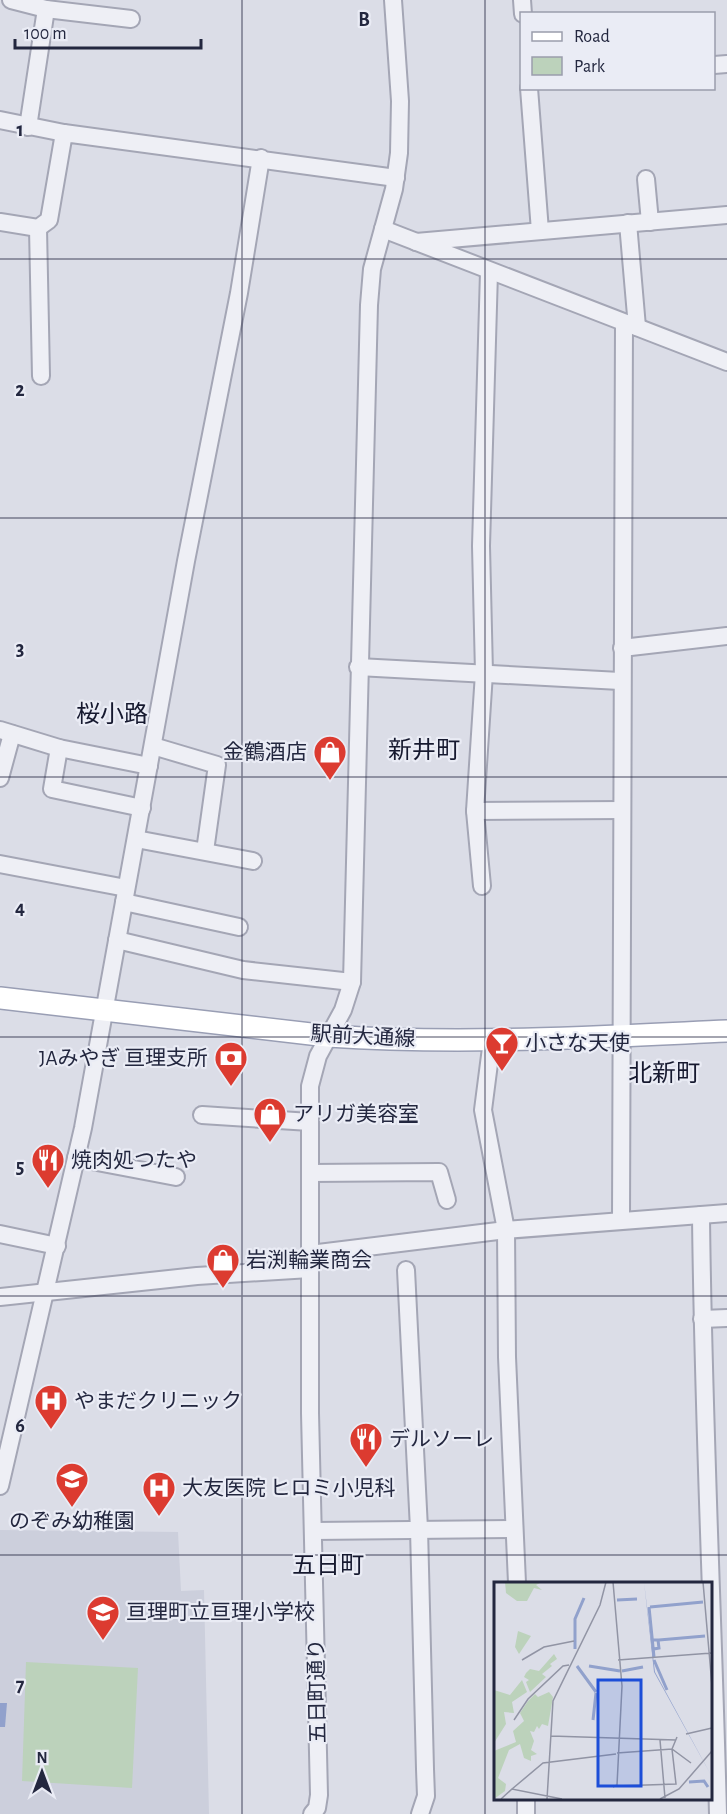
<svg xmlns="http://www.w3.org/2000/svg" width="727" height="1814" font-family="'Alegreya Sans','Noto Sans JP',sans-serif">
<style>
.built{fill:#cccfdc}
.green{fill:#bcd2bb}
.water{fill:#91a1cc}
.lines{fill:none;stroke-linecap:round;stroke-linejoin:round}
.minor-casing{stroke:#a4a6b5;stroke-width:20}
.major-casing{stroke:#999eb4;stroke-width:24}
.minor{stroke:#eeeff5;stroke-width:16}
.major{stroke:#fff;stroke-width:21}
.grid{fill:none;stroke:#23273f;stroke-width:1.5;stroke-opacity:0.55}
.labels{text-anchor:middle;stroke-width:4.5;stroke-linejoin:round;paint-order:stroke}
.poi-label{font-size:21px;fill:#23273f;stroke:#eaecf5;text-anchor:start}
.street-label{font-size:21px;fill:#23273f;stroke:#eaecf5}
.quarter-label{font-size:24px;fill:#16192f;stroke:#eaecf5}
.inset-river{fill:none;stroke:#91a1cc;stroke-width:3}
.inset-road{fill:none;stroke:#9194a4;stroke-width:1.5}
.view{fill:#1d4ed8;fill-opacity:0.15;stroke:#1d4ed8;stroke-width:3}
.inset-edge{fill:none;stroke:#23273f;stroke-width:3}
.grid-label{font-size:20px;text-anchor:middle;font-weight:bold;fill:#23273f;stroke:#eaecf5;stroke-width:4.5;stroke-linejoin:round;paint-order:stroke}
</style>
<rect width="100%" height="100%" fill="#dbdde7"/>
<!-- built -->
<polygon class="built" points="0,1530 178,1532 181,1591 204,1590 209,1814 0,1814"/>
<!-- green -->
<polygon class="green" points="26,1662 138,1668 132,1788 22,1781"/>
<!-- water -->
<polygon class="water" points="0,1703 7,1703 5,1727 0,1727"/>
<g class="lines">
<defs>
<g id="minor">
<polyline points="11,0 46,9 131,19"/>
<polyline points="522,0 523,14"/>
<polyline points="714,65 727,64"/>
<polyline points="529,88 540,231"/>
<polyline points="0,120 64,133"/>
<polyline points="28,127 46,9"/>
<polyline points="646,179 650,222"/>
<polyline points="0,222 38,228 49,220 64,133 396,178"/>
<polyline points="628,223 637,327"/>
<polyline points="38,228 41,376"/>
<polyline points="383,229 727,362"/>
<polyline points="416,242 727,215"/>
<polyline points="622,648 727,636"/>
<polyline points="358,667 620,681"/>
<polyline points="0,730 59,748 149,766"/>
<polyline points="153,746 217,765 205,851"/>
<polyline points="59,748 52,789 142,808"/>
<polyline points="0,778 12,734"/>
<polyline points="475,811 622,810"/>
<polyline points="136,839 253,861"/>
<polyline points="0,864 126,888"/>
<polyline points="482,886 475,811 484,673 481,546 489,272"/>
<polyline points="124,902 239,927"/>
<polyline points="117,940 243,970 352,982"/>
<polyline points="492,1040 483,1110 506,1230 507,1357 517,1583"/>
<polyline points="202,1115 310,1122"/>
<polyline points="76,1158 176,1177"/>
<polyline points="310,1173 439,1172 447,1200"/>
<path d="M701 1215C703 1415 713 1614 718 1814"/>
<polyline points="621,1220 624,323"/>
<polyline points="0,1234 57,1246"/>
<polyline points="310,1254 506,1230 727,1213"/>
<polyline points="406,1270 419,1529 425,1769 426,1796 420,1814"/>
<polyline points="0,1297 197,1276 310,1269"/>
<polyline points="702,1319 727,1318"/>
<polyline points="0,1486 83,1128 186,561 239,293 261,158"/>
<polyline points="313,1531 514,1529"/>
<polyline points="526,1798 526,1814"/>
<polyline points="312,1814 317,1808 319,1795 310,1413 310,1086 318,1056 343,1010 352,982 369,305 372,269 394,189 399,153 400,101 393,0"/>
</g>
<path id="major" d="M0 998 328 1036C461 1045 594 1037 727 1031"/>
</defs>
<!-- minor casing -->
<use href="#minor" class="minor-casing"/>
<!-- major casing -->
<use href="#major" class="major-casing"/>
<!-- minor -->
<use href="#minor" class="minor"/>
<!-- major -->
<use href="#major" class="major"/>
</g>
<!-- grid -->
<path class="grid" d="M242 0V1814M485 0V1814M0 259H727M0 518H727M0 777H727M0 1037H727M0 1296H727M0 1555H727"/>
<!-- icons -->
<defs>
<symbol id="shop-pin" viewBox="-11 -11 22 30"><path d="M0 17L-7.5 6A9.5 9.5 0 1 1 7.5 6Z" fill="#dc3b30" stroke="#eaecf5"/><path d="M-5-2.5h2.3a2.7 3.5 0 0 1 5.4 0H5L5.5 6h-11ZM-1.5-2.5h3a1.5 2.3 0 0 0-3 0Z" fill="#fff"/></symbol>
<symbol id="bar-pin" viewBox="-11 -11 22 30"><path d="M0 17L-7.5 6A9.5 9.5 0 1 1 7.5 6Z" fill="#dc3b30" stroke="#eaecf5"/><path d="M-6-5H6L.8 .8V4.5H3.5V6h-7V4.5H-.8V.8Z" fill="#fff"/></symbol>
<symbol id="bank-pin" viewBox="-11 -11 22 30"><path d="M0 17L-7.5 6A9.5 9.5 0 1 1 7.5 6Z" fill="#dc3b30" stroke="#eaecf5"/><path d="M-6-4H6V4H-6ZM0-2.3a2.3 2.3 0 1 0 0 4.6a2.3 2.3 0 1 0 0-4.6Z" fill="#fff"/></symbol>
<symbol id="restaurant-pin" viewBox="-11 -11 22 30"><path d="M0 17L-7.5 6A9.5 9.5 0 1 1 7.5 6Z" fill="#dc3b30" stroke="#eaecf5"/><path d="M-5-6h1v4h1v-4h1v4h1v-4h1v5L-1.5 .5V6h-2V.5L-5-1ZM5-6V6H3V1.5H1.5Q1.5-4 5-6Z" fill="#fff"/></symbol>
<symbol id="hospital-pin" viewBox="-11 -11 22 30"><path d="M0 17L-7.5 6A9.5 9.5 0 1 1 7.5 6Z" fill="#dc3b30" stroke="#eaecf5"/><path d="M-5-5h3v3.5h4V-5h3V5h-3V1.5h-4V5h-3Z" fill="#fff"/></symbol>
<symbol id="school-pin" viewBox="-11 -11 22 30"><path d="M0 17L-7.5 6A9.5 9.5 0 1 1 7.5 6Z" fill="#dc3b30" stroke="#eaecf5"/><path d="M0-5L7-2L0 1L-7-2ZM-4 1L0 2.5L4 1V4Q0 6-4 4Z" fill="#fff"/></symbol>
</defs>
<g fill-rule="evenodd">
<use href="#shop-pin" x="311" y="733" width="38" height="52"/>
<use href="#bar-pin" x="483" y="1024" width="38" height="52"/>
<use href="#bank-pin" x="212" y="1039" width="38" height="52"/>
<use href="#shop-pin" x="251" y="1095" width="38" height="52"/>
<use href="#restaurant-pin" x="29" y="1141" width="38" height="52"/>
<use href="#shop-pin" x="204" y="1241" width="38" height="52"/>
<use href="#hospital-pin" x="32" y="1382" width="38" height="52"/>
<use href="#restaurant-pin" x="347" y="1420" width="38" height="52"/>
<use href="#school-pin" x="53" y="1460" width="38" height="52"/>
<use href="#hospital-pin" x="140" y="1469" width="38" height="52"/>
<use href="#school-pin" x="84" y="1593" width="38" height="52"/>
</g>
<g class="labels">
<!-- poi labels -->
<g class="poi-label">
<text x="307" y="759" text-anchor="end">金鶴酒店</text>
<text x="525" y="1050">小さな天使</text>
<text x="208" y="1065" text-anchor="end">JAみやぎ 亘理支所</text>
<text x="293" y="1121">アリガ美容室</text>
<text x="71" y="1167">焼肉処つたや</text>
<text x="246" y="1267">岩渕輪業商会</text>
<text x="74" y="1408">やまだクリニック</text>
<text x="389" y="1446">デルソーレ</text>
<text x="182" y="1495">大友医院 ヒロミ小児科</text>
<text x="72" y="1528" text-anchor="middle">のぞみ幼稚園</text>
<text x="126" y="1619">亘理町立亘理小学校</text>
</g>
<!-- street labels -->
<g class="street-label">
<text transform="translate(363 1036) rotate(3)" y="7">駅前大通線</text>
<text transform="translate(317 1691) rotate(-91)" y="7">五日町通り</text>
</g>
<!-- quarter labels -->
<g class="quarter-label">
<text x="112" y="722">桜小路</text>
<text x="424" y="758">新井町</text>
<text x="664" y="1081">北新町</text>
<text x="328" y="1573">五日町</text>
</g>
</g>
<!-- overview -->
<g transform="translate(494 1582)">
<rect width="218" height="218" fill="#dbdde7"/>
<path d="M11 0H48L42 3 48 8 40 6 33 19H23L12 11ZM24 49 37 54 25 72 21 65ZM60 72 63 77 56 82 58 84 48 92 52 95 36 110 32 100 35 98 30 95 32 91 36 87 45 89ZM28 98 33 110 18 120 20 131 10 130 12 142 0 161V108L16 113ZM55 110 59 115 54 144 48 142 45 147 43 144 40 150 36 149 40 159 37 168 43 172 37 174V179L30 176 26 162 15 168 4 196 12 202 11 209 0 217V169L22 160 19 149 30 139 26 131 34 119 41 112 44 115Z" fill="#bcd2bb"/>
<path d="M150 0 161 90 217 193 160 90Z" fill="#91a1cc"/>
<path class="inset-river" d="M123 18 143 17M155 25 160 75M156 25 209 20M159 58H164L165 66 160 67M165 58 211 54M81 67V37L90 16M160 78 173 108M83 84 102 110M95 84 126 89M128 89 149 85M99 138 102 111M195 200 210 199 214 205"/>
<path class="inset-road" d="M209 0 218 104M28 78 50 65 80 59M124 78 218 71M20 138 34 117 69 84 75 83M192 152 218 146M57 154 182 158M166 158 171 216M123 171 178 167 197 181M122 204 182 202 178 167 183 155M119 205 123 203 128 104 119 0M18 207 49 181 122 172M7 217 18 207 68 217M53 217 59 119 106 23 112 0M166 217 185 207 218 169"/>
<path class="view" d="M104 98H147V204H104Z"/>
<rect width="218" height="218" class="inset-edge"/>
</g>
<g class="grid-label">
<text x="364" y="26">B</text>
<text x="20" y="136">1</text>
<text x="20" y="396">2</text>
<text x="20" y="655">3</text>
<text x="20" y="914">4</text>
<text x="20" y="1173">5</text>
<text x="20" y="1432">6</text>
<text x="20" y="1691">7</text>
</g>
<!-- legend -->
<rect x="520" y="12" width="195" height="78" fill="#eaecf5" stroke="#9a9dac" stroke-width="1.5"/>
<rect x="532" y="32" width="30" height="9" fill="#ffffff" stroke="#9a9dac" stroke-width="1.5"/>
<text x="574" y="42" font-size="18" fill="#23273f">Road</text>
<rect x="532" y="57" width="30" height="18" fill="#bcd2bb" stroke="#9a9dac" stroke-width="1.5"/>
<text x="574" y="72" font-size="18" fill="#23273f">Park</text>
<!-- north arrow -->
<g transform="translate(42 1772)" stroke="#eaecf5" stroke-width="4.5" paint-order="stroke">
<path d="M0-4.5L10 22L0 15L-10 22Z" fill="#23273f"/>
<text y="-9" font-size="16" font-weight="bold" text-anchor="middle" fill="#23273f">N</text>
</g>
<!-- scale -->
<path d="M15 39v9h186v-9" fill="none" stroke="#23273f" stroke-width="3"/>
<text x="24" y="39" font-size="18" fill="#23273f" stroke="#eaecf5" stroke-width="4.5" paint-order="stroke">100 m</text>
</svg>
